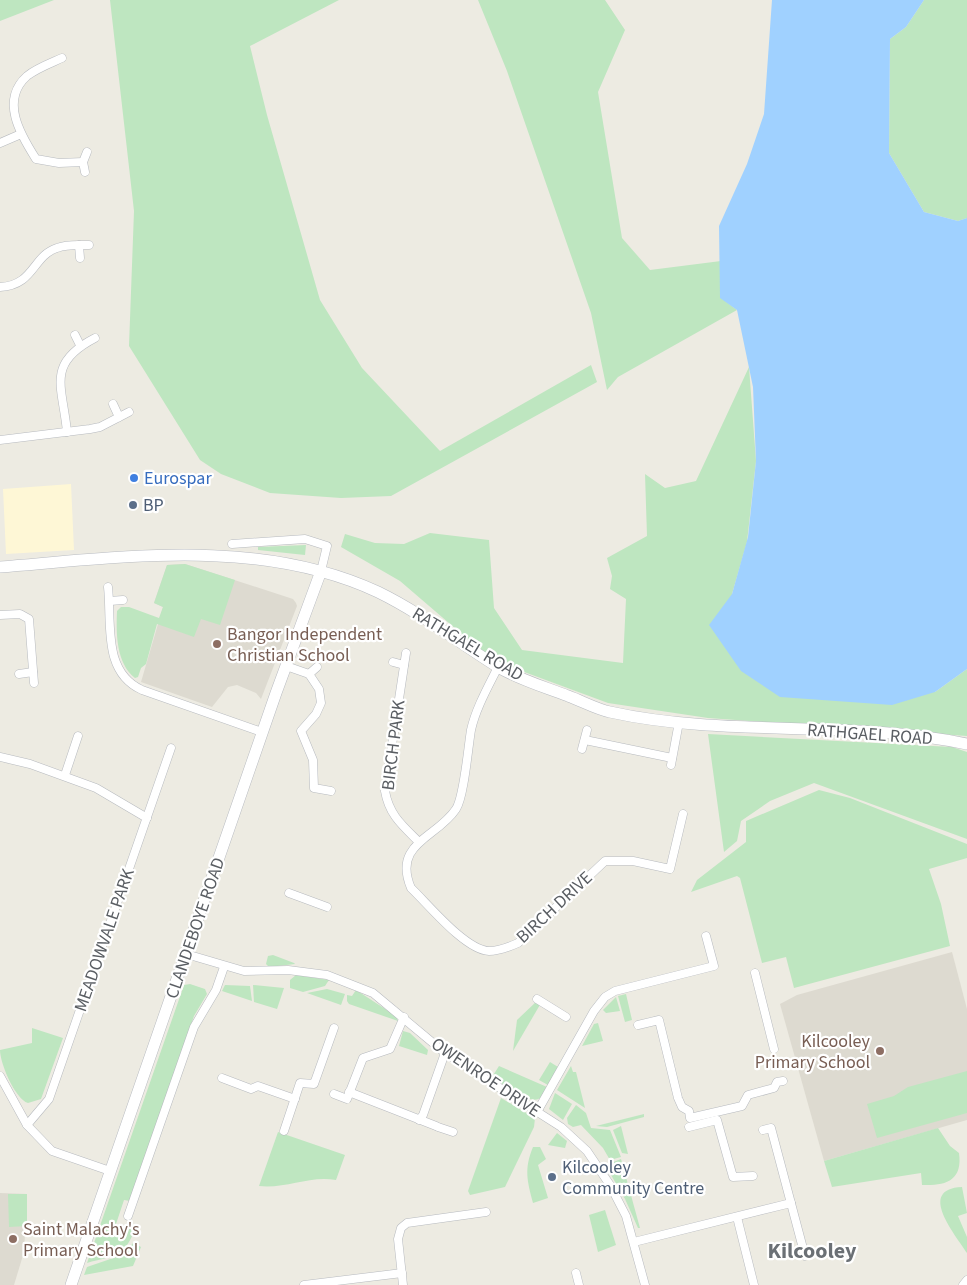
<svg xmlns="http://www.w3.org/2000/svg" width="967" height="1285" font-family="'Source Sans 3',sans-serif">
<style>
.commercial{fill:#fef7d6}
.education{fill:#dddad0}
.green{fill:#bee6c0}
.water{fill:#a0d1ff}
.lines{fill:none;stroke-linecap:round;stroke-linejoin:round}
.street-casing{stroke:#b7babf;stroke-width:9}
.secondary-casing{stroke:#b8bbc1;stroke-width:12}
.street{stroke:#fff;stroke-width:8}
.secondary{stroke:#fff;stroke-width:11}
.shop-dot{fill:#3f7fe0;stroke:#fff;stroke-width:2}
.service-dot{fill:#5c6f8a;stroke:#fff;stroke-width:2}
.education-dot{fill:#8d6e63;stroke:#fff;stroke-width:2}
.labels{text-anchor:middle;stroke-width:4.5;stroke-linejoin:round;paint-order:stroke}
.shop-label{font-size:18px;fill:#366cbe;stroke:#fff;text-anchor:start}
.service-label{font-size:18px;fill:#4e5e75;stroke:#fff;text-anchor:start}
.education-label{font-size:18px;fill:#785e54;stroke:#fff;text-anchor:start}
.street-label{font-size:18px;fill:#5a5e63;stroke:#fff}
.district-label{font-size:22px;font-weight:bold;fill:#6b7075;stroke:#fff}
</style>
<rect width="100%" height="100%" fill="#edebe2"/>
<!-- commercial -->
<polygon class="commercial" points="71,484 74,550 6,554 3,489"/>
<!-- education -->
<g class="education">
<polygon points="185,564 293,599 296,603 297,606 261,699 256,693 237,685 228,687 212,707 141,682 163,607 154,603 167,565"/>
<polygon points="952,952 967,1009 967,1120 824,1161 780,1004 797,995"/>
<polygon points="0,1193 27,1194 24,1252 14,1285 0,1285"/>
</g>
<!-- green -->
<g class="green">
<polygon points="0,0 54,0 0,21"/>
<polygon points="110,0 339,0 250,46 267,115 320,300 362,368 440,451 591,365 597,382 391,496 341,498 270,493 221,474 200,460 129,346 134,211"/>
<polygon points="478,0 605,0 625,30 598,92 622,238 650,270 721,261 720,297 737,310 618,377 607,390 591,313 507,71"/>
<polygon points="924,0 967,0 967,218 958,221 924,212 889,153 890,39 906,27"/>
<polygon points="749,367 756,461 747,542 732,594 935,692 967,669 967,736 708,718 608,703 492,660 400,581 341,547 345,534 375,543 404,544 430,533 489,540 494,608 522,650 623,663 626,599 610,589 612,576 607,558 647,536 645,474 665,488 696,481"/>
<polygon points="306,545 305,555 258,550 258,547"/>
<path d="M185 564 235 580 220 625 201 619 194 637 157 624 146 664 141 668 138 677 135 678C116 663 116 633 117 611L121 607H129L159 618 163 607 154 603 167 565Z"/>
<polygon points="708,734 952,747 967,752 967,839 814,783 770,801 741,821 737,841 724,852"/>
<polygon points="819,790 850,798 967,844 967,858 929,869 941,904 950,946 794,988 786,957 762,963 740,878 737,876 691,892 697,880 746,842 746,821"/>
<polygon points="273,955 294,963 295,964 269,967 266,964 268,956"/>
<polygon points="296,975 329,980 325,986 303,992 290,988 290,980"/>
<path d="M190 984 205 989 207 994 194 1016 130 1201 124 1200 116 1224 135 1229C124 1258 114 1255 87 1263L184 985Z"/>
<polygon points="225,985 250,986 252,1001 222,991"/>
<polygon points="253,985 284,988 277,1009 254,1002"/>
<polygon points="327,989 345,994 341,1005 307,993"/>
<polygon points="356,990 396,1016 398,1021 349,1004 347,1001 347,995 352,996"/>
<polygon points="626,994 632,1020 625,1022 618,996"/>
<polygon points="616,997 620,1011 606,1013 603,1010"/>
<polygon points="537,1001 541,1003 513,1051 517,1020"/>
<polygon points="598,1023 603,1041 582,1046 594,1024"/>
<path d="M32 1028 63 1038 41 1099 28 1103C15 1099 0 1063 0 1050L32 1043Z"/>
<polygon points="403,1031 410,1033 428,1050 427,1055 399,1046"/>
<polygon points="550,1062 558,1067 548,1085 539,1080"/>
<path d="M499 1066 547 1087C545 1090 543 1096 540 1098 530 1106 502 1083 492 1077Z"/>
<polygon points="571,1066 573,1072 576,1072 585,1108 557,1090"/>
<polygon points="967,1071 967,1113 877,1138 867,1104 894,1096 908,1087"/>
<polygon points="555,1093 572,1104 563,1120 549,1109"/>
<polygon points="501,1098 535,1118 534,1127 505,1187 470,1195 468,1191"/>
<polygon points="576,1105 586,1113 591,1128 610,1130 621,1157 610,1160 603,1148 581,1125 573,1127 568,1124 567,1118"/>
<polygon points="644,1114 644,1117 607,1127 596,1126"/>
<polygon points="621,1126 628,1154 622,1153 613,1130"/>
<path d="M938 1128 950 1146 959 1153C963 1181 945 1186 922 1185L921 1173 832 1187 824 1161Z"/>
<path d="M278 1132 345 1155 336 1180C310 1175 286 1189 259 1186Z"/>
<polygon points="557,1133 567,1141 565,1148 548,1145"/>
<path d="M533 1147H540L546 1159 538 1165 548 1198 533 1203C527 1180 524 1169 533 1147Z"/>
<polygon points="621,1159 640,1228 638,1228 625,1199 607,1168 611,1163"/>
<path d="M962 1187 967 1213 958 1216 967 1237V1253C956 1235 916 1189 962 1187Z"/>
<polygon points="8,1194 27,1194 27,1226 9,1227"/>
<polygon points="605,1210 616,1245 598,1252 589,1215"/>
<polygon points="133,1243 141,1247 133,1266 84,1275 87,1267 125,1254"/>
</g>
<!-- water -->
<polygon class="water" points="772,0 924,0 906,27 890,39 889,153 924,212 958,221 967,218 967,669 935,692 892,705 780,697 741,671 709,625 732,594 748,537 756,461 753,387 737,310 720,298 719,226 747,164 764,114"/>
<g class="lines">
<defs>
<g id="street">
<path d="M62 58C51 63 37 68 27 76 0 100 20 134 36 159L59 163 83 162"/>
<polyline points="0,143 21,134"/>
<polyline points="85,172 83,162 87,152"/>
<polyline points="79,245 80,258"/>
<path d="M0 287C35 285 32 256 57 248 66 244 79 245 89 245"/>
<polyline points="75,335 80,345"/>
<polyline points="113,404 119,417"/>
<path d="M67 432C63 387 45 364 95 338"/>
<polyline points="0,440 90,429 100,427 129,412"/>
<polyline points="232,544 305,539 327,546 321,571"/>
<path d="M108 587C112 623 102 672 142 690L262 732"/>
<polyline points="110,601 123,600"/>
<polyline points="0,615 20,614 29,619 34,683"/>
<path d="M406 653 385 791C389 815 403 826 419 842"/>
<polyline points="393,662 404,665"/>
<polyline points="286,666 309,674 319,689 321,703 316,714 301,731 313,760 314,788 331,791"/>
<path d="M498 667C488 687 476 708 471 730 468 748 464 797 456 809 437 838 392 843 411 888 428 904 465 950 489 951 499 951 509 947 518 943L605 861H633L670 869 683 814"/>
<polyline points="19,674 33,672"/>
<polyline points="309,674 317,667"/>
<polyline points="585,740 672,758"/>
<polyline points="582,749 587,730"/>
<polyline points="0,757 30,764 96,788 147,818"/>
<polyline points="671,765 679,722"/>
<polyline points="65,775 78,736"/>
<polyline points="289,893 327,907"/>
<polyline points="186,954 244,971 288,970 327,975 373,993 445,1053 561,1127 587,1151 610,1185 626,1216 645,1285"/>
<polyline points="755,973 774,1049"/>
<polyline points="537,999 566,1017"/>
<polyline points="638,1025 659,1020 678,1098 682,1107 689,1111 690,1118 742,1106 748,1095 774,1088 777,1082 783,1081"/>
<polyline points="0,1076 27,1125 52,1151 110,1171"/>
<polyline points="222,1078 251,1089 258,1086 295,1099"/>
<polyline points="349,1092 436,1126"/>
<polyline points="334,1094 347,1099 363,1058 390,1049 404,1017"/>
<polyline points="537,1112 594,1011 605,997 615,991 714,966 706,936"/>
<polyline points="419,1120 423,1115 445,1053"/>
<polyline points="27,1125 49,1099 171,748"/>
<polyline points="438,1127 453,1132"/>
<polyline points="689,1127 717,1120 733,1177 753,1176"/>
<polyline points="763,1130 771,1128 805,1256"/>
<polyline points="284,1131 300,1083 314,1084 334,1028"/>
<polyline points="128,1216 194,1027 216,990 224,967"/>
<polyline points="737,1217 754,1285"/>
<polyline points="634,1242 791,1203"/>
<polyline points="576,1273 579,1285"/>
<polyline points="304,1285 402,1273"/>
<polyline points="403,1285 398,1239 401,1228 407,1223 486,1212"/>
<polyline points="963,1285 967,1280"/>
</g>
<g id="secondary">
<path d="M0 567C125 557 260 537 378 592 421 613 458 642 498 667 520 680 545 687 568 696 582 701 596 709 610 712 728 738 850 719 967 744"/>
<polyline points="71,1285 276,693 321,571"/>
</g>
</defs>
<!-- street casing -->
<use href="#street" class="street-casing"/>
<!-- secondary casing -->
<use href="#secondary" class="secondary-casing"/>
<!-- street -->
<use href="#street" class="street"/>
<!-- secondary -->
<use href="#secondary" class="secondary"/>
</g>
<!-- markers -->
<circle class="shop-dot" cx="134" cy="478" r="5"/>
<g class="service-dot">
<circle cx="133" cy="505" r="5"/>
<circle cx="552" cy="1177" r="5"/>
</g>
<g class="education-dot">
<circle cx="217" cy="644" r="5"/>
<circle cx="880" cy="1051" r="5"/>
<circle cx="13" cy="1239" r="5"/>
</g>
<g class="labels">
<!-- shop labels -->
<g class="shop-label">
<text x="144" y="484">Eurospar</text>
</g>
<!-- service labels -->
<g class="service-label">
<text x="143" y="511">BP</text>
<text x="562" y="1173">Kilcooley<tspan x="562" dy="21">Community Centre</tspan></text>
</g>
<!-- education labels -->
<g class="education-label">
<text x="227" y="640">Bangor Independent<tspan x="227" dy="21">Christian School</tspan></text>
<text x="870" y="1047" text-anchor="end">Kilcooley<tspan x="870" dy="21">Primary School</tspan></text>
<text x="23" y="1235">Saint Malachy's<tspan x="23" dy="21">Primary School</tspan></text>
</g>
<!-- street labels -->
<g class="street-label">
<text transform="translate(468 644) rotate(31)" y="6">RATHGAEL ROAD</text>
<text transform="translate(870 734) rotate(4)" y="6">RATHGAEL ROAD</text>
<text transform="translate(393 745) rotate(-83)" y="6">BIRCH PARK</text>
<text transform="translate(554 907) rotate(-43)" y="6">BIRCH DRIVE</text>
<text transform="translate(195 928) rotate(-71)" y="6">CLANDEBOYE ROAD</text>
<text transform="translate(104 940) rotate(-71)" y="6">MEADOWVALE PARK</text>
<text transform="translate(486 1077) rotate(34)" y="6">OWENROE DRIVE</text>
</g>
<!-- district labels -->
<g class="district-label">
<text x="812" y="1258">Kilcooley</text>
</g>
</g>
</svg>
